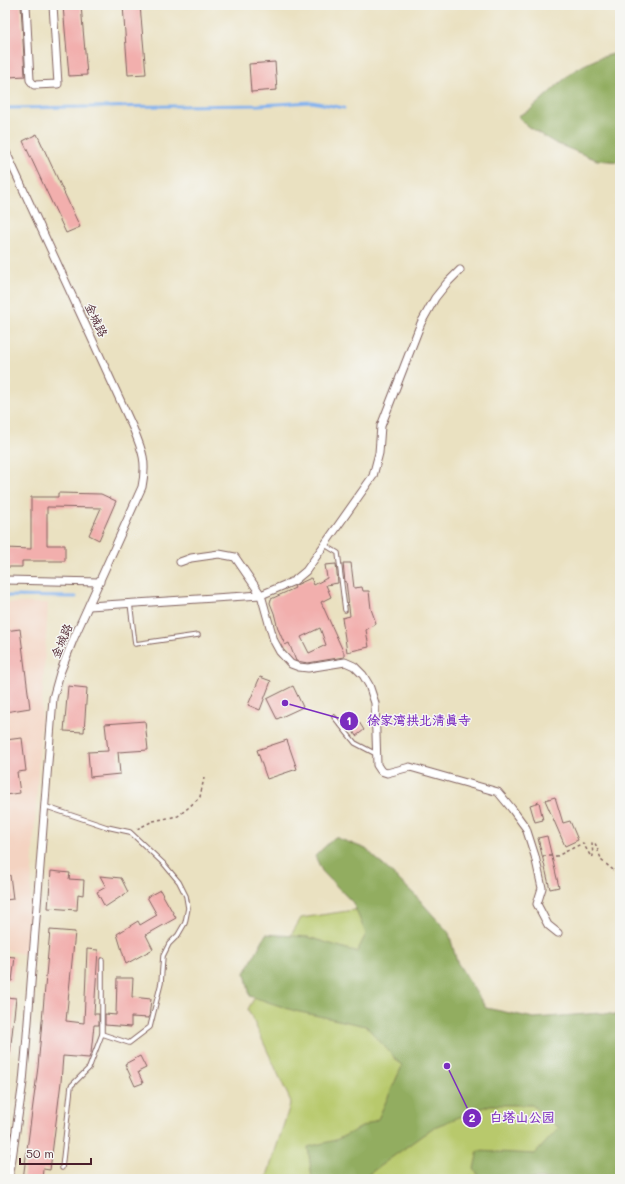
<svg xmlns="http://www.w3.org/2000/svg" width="625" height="1184" font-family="Mali,'LXGW WenKai TC',sans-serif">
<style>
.built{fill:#f4d3c1}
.green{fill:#b8c96c;stroke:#81744c}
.forest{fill:#92ad60;stroke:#6e6646}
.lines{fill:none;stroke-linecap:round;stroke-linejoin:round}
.stream{stroke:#84b3ef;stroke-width:3}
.building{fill:#f2afad;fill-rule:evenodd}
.lane-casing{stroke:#826360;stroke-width:5.5}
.street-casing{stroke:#826360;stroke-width:9}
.path{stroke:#826360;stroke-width:1.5;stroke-dasharray:3 3;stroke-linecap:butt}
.lane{stroke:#fff;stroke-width:3.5}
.street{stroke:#fff;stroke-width:7}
.labels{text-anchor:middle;stroke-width:3;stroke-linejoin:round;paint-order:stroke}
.street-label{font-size:12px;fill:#4a1f2b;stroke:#f6f6f2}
.leader{fill:none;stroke:#7b2cbf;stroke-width:1.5}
.callout-dot{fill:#7b2cbf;stroke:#f6f6f2;stroke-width:1.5}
.mark-label{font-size:12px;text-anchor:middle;font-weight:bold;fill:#fff}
.callout-label{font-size:13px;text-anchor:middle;font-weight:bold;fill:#7b2cbf;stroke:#f6f6f2;stroke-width:3;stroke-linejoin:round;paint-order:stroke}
</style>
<rect width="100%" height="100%" fill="#f6f6f2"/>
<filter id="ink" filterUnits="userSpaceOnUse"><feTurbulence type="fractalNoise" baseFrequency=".025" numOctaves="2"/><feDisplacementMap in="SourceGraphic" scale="8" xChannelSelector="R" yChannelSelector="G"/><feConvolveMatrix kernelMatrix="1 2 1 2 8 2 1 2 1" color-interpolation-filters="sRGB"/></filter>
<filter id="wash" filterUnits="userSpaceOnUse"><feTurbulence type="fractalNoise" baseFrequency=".012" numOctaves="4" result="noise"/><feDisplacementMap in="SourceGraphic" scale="16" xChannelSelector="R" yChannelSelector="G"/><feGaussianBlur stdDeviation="0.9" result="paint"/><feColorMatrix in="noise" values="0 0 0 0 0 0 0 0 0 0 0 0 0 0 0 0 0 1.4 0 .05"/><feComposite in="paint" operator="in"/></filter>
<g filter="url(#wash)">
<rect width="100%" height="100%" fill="#eae1c1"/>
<!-- built -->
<polygon class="built" points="5,603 48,603 27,955 5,950"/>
<!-- green -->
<polygon class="green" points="420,900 472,1010 620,1179 266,1179 291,1102 248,1009 301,918"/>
<!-- forest -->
<g class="forest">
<polygon points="620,52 620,162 597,160 555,143 527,126 518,116 530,110 572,72 584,65 599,58"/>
<polygon points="335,837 366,849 415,895 449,933 457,962 486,1008 534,1018 601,1013 620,1015 620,1179 481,1179 474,1169 478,1151 535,1154 559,1128 532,1105 490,1105 434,1127 362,1179 312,1179 308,1147 336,1140 378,1119 402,1066 366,1026 295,1011 250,996 245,973 266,934 308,937 357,952 366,934 353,903 322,871 315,856"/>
</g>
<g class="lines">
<!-- stream -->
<g class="stream">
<polyline points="5,108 259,105 312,102 344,108"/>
<polyline points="5,596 76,597"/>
</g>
</g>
<g id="blocks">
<!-- building -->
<g class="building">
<polygon points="5,5 21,5 25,76 9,77 5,26"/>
<polygon points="81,5 87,75 69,76 63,6"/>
<polygon points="123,5 140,5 146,74 128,75"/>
<polygon points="275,62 277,90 251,92 249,64"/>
<polygon points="37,134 80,227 66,233 23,141"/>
<polygon points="58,493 101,494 116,501 99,540 89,535 101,508 47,507 47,545 65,545 65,561 22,561 22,567 5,567 5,548 31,549 31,497 58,497"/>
<polygon points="343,563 351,563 354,588 362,587 363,591 369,591 371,609 376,623 366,630 369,647 347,652 342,618 350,616 346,581 345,582"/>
<path d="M336 564 338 583 326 585 331 597 321 602 344 653V657L308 663 296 661 289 643 285 645 278 629 274 613 270 603 271 599 295 588 294 586 311 578 314 585 327 578 325 565ZM320 628 326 645 309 653 301 637Z"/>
<polygon points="20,629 30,708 5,712 5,631"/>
<polygon points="260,677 271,681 260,710 248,705"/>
<polygon points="68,686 87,688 84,732 64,731"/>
<polygon points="293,686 303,707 277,719 267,699"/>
<polygon points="145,721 148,750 118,752 120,774 90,777 88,752 108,751 105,724"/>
<polygon points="359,722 364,730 356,736 351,728"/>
<polygon points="22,738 26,771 17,772 20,793 5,795 5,740"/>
<polygon points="287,740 297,769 267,779 257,750"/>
<polygon points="555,797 563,823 570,821 578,840 565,846 545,800"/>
<polygon points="539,802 543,820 535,822 530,805"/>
<polygon points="547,836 559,887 550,889 538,838"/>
<polygon points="51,871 70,873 69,879 84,880 83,895 78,894 77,910 48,908"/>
<polygon points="5,875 10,875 13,899 5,900"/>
<polygon points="100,876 121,878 128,892 105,907 97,892 106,887"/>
<polygon points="160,890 176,918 146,935 153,949 126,964 117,934 138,921 140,925 157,915 147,897"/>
<polygon points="50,930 75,932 66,1021 84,1023 87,949 98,950 94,1014 99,1014 99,1025 94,1025 91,1053 89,1058 63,1056 61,1082 50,1170 43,1169 42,1179 23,1179 38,1067"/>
<polygon points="5,956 15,957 12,981 5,980"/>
<polygon points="117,978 133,978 132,997 151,999 149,1018 131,1017 131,1027 105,1025 105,1014 116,1015"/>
<polygon points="5,997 16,998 10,1053 5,1053"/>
<polygon points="140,1056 146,1068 138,1072 143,1083 135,1086 125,1064"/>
</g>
</g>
</g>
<g filter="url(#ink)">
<use href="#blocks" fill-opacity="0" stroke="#826360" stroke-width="1"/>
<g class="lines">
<defs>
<g id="lane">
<polyline points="325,545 338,553 345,610"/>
<polyline points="130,603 135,644 198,635"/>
<polyline points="334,717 355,743 376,754"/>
<polyline points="44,806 107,827 130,832 164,864 179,882 186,896 188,908 185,923 178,935 169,944 163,956 161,983 150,1027 129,1043 102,1034"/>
<polyline points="62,1168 71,1086 89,1068 102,1034 102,960"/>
</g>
<g id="street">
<polyline points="26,5 30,80 34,85 58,84 53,5"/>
<path d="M5 150 133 428C143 452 147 462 142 487L73 640 60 673 53 698 26 1048 23 1082 9 1179"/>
<polyline points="180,562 191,558 219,554 235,557 261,595 274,641 280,652 291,664 299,667 308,668 345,662 354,666 363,675 369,685 375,703 377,765 381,771 387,773 410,767 498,792 512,809 526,828 535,856 542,888 537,904 548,925 558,933"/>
<polyline points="5,580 100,582"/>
<polyline points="89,606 261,595 294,581 306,571 373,476 379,453 381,426 421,323 435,298 447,283 460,270"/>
</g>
</defs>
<!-- lane casing -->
<use href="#lane" class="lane-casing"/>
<!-- street casing -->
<use href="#street" class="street-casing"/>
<!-- path -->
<g class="path">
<polyline points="137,829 153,821 178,816 188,808 200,797 204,778"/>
<polyline points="543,856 557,856 583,843 591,857 593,856 592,843 595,843 602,861 606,864 618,874 620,870"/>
</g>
<!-- lane -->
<use href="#lane" class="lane"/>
<!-- street -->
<use href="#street" class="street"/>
</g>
</g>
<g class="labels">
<!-- street labels -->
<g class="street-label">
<text transform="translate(96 320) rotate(65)" y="4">金城路</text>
<text transform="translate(62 641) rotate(-67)" y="4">金城路</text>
</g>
</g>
<!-- callouts -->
<path class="leader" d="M285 703L349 721M447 1066L472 1118"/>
<g class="callout-dot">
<circle cx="285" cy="703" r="4"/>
<circle cx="447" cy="1066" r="4"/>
<circle cx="349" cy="721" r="10"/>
<circle cx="472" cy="1118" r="10"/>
</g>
<g class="mark-label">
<text x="349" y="725">1</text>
<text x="472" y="1122">2</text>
</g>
<g class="callout-label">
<text x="419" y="725">徐家湾拱北清真寺</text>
<text x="522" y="1122">白塔山公园</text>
</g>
<!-- margin -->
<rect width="625" height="1184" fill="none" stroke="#f6f6f2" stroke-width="20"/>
<!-- scale -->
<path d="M20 1158v6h71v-6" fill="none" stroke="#4a1f2b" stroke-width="2"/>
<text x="26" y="1158" font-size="12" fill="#4a1f2b" stroke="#f6f6f2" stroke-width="3" paint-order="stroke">50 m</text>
</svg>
